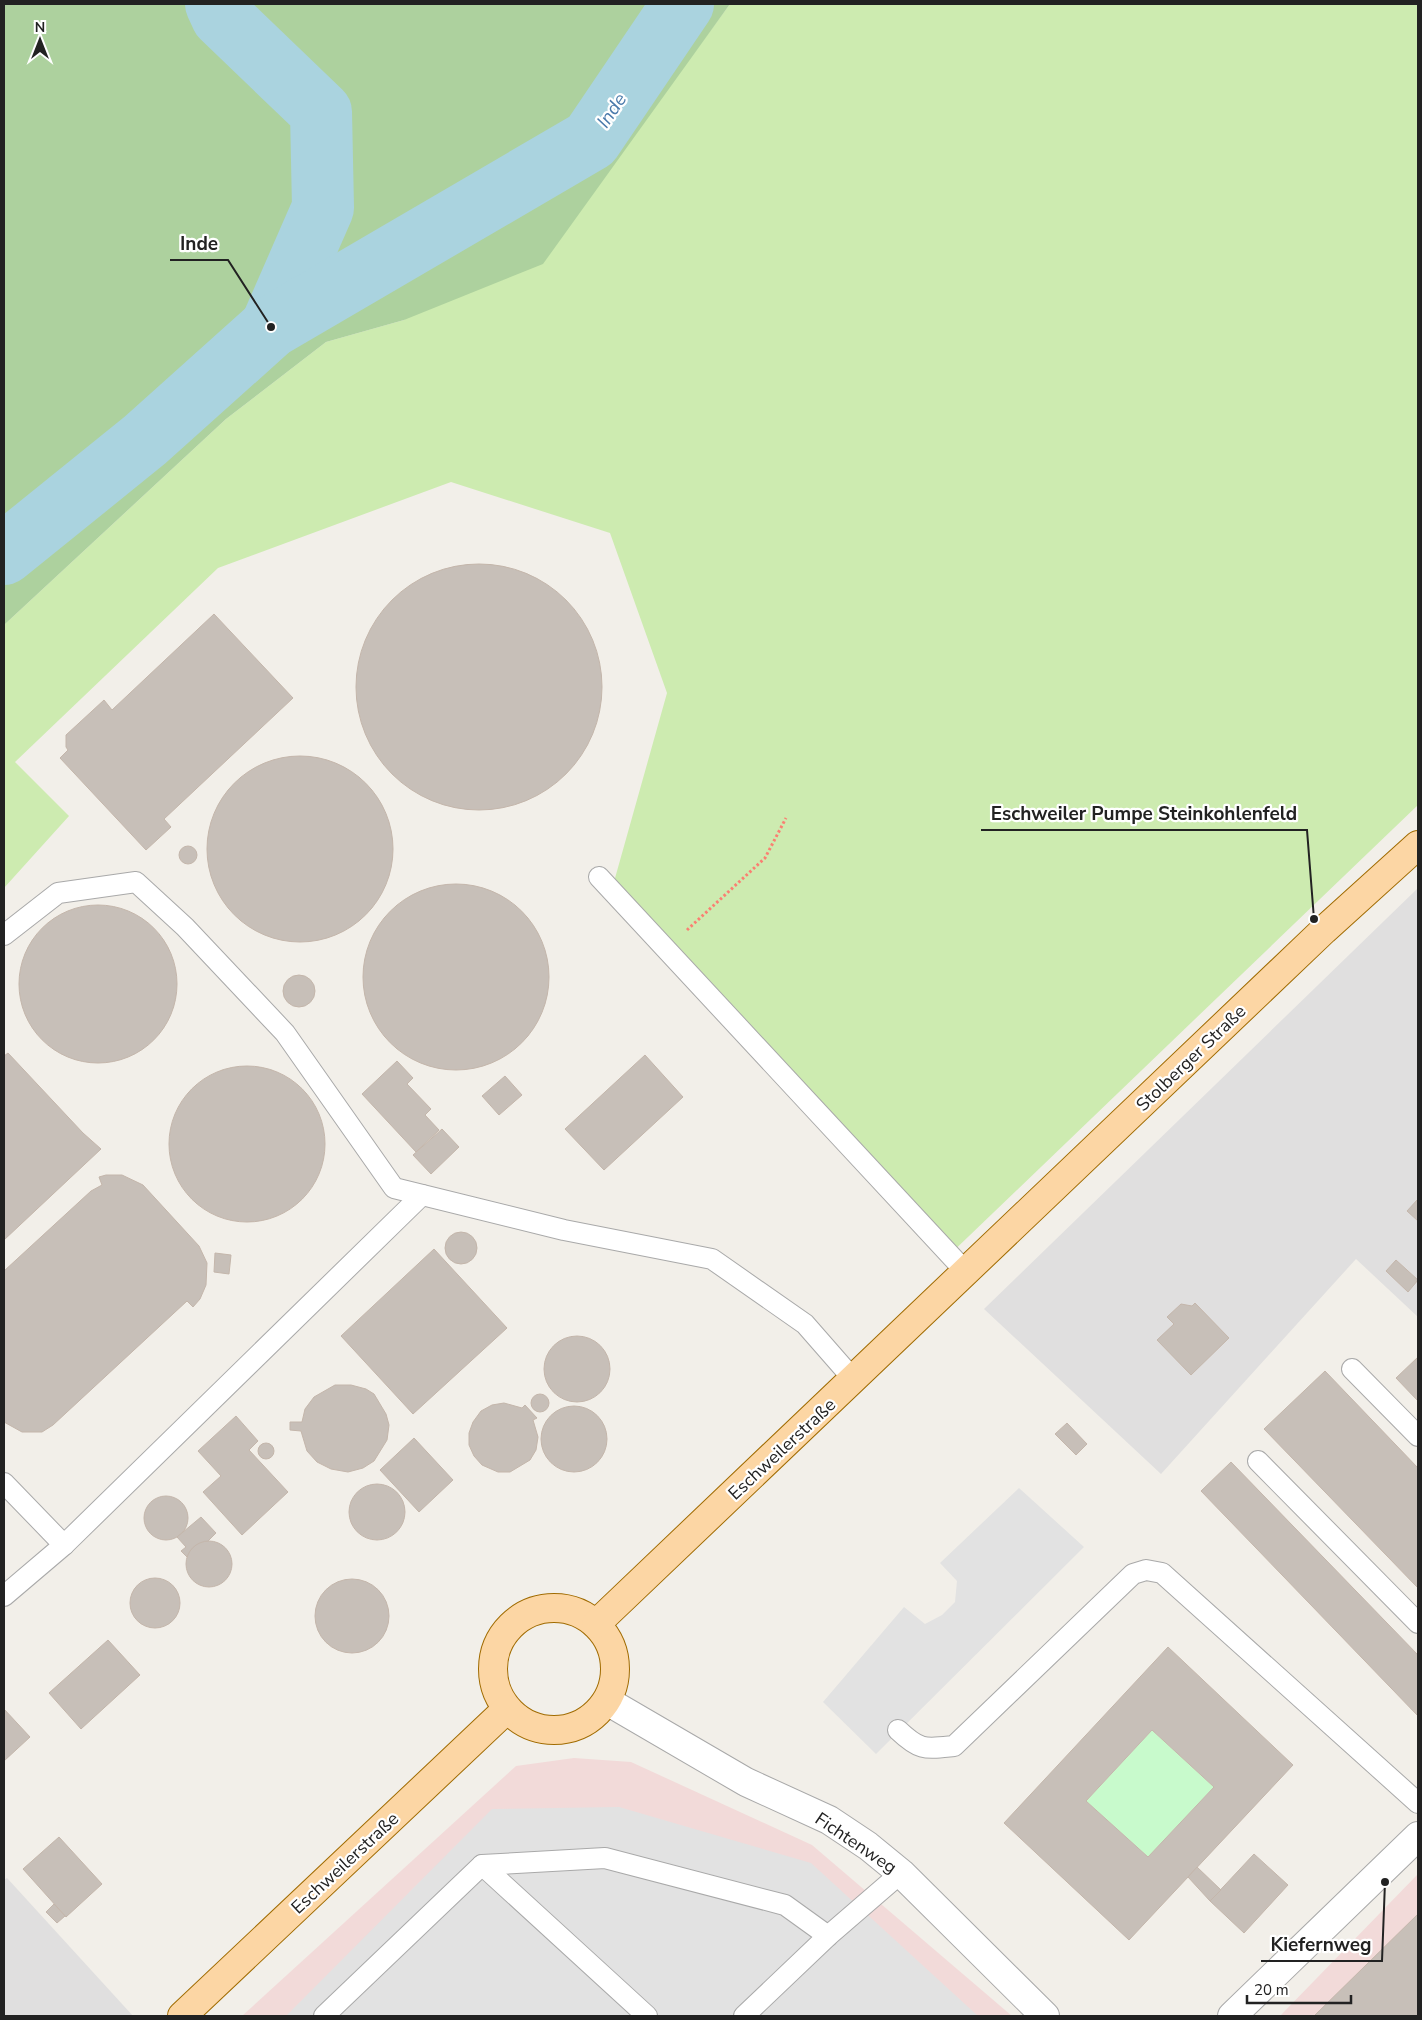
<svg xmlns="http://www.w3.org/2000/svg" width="1422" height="2020" font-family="'Nunito Sans',sans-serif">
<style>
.residential{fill:#e0dfdf}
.commercial{fill:#f2dad9}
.grass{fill:#cdebb0}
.forest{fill:#add19e}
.park{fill:#c8facc}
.parking{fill:#e2e2e2}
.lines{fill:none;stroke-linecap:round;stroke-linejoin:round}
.river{stroke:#aad3df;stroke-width:62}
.building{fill:#c7bfb8;stroke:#c4b6ab;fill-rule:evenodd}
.service-casing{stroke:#a9a9a9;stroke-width:22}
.minor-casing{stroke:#a9a9a9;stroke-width:30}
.primary-casing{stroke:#a06b00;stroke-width:30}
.path{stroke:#fa8072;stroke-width:3;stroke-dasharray:2.5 2.5;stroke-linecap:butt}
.service{stroke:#fff;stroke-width:20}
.minor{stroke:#fff;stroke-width:28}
.primary{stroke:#fcd6a4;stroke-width:28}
.labels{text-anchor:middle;stroke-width:4.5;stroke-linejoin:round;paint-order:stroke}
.street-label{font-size:18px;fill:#222;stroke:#fff}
.water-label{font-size:19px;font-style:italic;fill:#4a7aab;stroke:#fff}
.leader{fill:none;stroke:#222;stroke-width:2}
.callout-dot{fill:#222;stroke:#fff;stroke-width:2}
.callout-label{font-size:19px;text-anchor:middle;font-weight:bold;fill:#222;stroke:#fff;stroke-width:4.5;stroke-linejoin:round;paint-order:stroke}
</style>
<rect width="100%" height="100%" fill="#f2efe9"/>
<!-- residential -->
<g class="residential">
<polygon points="1418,888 1418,1317 1356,1259 1161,1474 984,1309"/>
<polygon points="7,1878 133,2016 4,2016 4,1880"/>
</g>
<!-- commercial -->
<g class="commercial">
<polygon points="574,1758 631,1762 812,1845 1012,2016 242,2016 516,1766"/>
<polygon points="1418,1874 1418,2016 1280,2016"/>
</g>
<!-- grass -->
<polygon class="grass" points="730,4 1418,4 1418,805 944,1260 610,896 667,693 610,533 451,482 218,568 15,762 69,816 4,888 4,625 226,419 326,342 404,320 638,129"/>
<!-- forest -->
<polygon class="forest" points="4,4 730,4 543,264 404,320 326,342 226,419 4,625"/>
<!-- park -->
<polygon class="park" points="1152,1730 1214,1787 1148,1857 1086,1801"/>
<!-- parking -->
<g class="parking">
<polygon points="1019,1488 1084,1547 876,1754 823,1702 904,1607 925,1624 942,1615 955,1602 957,1581 940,1563"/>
<polygon points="619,1807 811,1863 978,2016 286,2016 492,1809"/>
</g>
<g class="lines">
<!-- river -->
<g class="river">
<polyline points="216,4 222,17 321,112 323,208 271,327"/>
<polyline points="4,554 145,440 271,327 591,140 683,4"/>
</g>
</g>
<!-- building -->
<g class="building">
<circle cx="479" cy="687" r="123"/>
<polygon points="214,614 293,698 164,819 171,827 146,850 60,758 68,750 66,747 66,735 104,700 112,710"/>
<circle cx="300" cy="849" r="93"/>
<circle cx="188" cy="855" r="9"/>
<circle cx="456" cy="977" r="93"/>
<circle cx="98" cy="984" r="79"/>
<circle cx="299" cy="991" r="16"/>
<polygon points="8,1053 83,1133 101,1149 4,1240 4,1056"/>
<polygon points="645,1055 683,1097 604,1170 565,1129"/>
<polygon points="397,1061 413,1078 407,1084 431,1109 425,1115 439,1130 416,1152 362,1094"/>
<circle cx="247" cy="1144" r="78"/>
<polygon points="505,1076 522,1095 499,1115 482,1096"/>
<polygon points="442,1129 459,1147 431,1174 413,1155"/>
<polygon points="106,1175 122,1175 143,1185 199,1246 207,1263 206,1285 200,1299 193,1307 187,1301 53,1425 42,1432 22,1432 4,1422 4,1271 91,1191 102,1185 99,1177"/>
<polygon points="1418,1199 1418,1221 1407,1211"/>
<circle cx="461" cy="1248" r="16"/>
<polygon points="434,1249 507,1328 413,1414 341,1336"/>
<polygon points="215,1253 231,1255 229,1274 214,1272"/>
<polygon points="1396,1260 1418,1280 1408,1292 1386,1271"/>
<polygon points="1195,1303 1229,1338 1191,1375 1157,1340 1174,1324 1167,1317 1181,1304 1192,1306"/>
<circle cx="577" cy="1369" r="33"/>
<polygon points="1418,1357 1418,1401 1396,1378"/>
<polygon points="1325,1371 1418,1468 1418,1588 1264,1429"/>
<polygon points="335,1385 351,1385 366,1389 374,1394 386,1414 389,1425 387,1440 374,1461 363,1468 348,1472 331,1469 317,1462 307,1451 301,1431 290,1430 290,1422 302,1422 305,1409 314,1397"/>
<circle cx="540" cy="1403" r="9"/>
<polygon points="504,1403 522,1408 525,1405 537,1418 533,1420 538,1437 536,1450 530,1460 510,1472 498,1472 482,1465 474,1456 469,1445 469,1433 473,1422 481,1411 492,1405"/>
<circle cx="574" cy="1439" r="33"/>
<polygon points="236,1416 258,1441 249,1450 288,1492 242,1535 203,1492 221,1476 198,1451"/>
<polygon points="1067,1423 1087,1444 1076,1455 1055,1434"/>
<polygon points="414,1438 453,1480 419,1512 380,1470"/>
<circle cx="266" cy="1451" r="8"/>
<polygon points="1231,1462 1418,1655 1418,1716 1201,1491"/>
<circle cx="377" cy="1512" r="28"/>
<circle cx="166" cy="1518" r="22"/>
<polygon points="201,1517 216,1533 207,1542 193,1548 187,1557 181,1551 186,1547 177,1537"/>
<circle cx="209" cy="1564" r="23"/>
<circle cx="155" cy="1603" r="25"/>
<circle cx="352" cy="1616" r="37"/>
<polygon points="108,1640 140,1675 81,1729 49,1693"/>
<path d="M1168 1647 1293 1765 1129 1940 1004 1823ZM1152 1730 1214 1787 1148 1857 1086 1801Z"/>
<polygon points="4,1709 30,1737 4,1761"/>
<polygon points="59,1837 102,1884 66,1917 23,1869"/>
<polygon points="1254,1854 1288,1885 1244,1933 1210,1901"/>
<polygon points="1197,1867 1221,1890 1210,1901 1188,1877"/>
<polygon points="54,1904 65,1916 57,1923 46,1912"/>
<polygon points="1418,1914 1418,2016 1314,2016"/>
</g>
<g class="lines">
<defs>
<g id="service">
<polyline points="599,877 966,1272"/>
<polyline points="4,935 58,893 136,882 185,927 285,1033 394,1188 564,1230 712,1259 805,1324 854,1380"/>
<polyline points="1352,1369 1418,1436"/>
<polyline points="1258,1461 1418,1623"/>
<polyline points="4,1483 64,1545 4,1596"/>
<polyline points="64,1545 422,1195"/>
<path d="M898 1730C920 1751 925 1749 954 1746L1133 1574 1146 1570 1162 1573 1418 1803"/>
<polyline points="482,1865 647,2016"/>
<polyline points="324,2016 482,1865 605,1858 785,1905 828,1936"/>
<polyline points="744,2016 828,1936 901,1873"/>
</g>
<g id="minor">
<polyline points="607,1701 746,1782 829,1820 868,1846 901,1873 1045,2016"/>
<polyline points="1232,2016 1418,1836"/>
</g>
<g id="primary">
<circle cx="554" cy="1669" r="61"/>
<polyline points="596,1624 1324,930 1418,845"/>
<polyline points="182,2016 507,1709"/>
</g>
</defs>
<!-- service casing -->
<use href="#service" class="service-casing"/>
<!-- minor casing -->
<use href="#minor" class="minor-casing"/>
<!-- primary casing -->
<use href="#primary" class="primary-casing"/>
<!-- path -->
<polyline class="path" points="687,930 765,858 786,818"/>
<!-- service -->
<use href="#service" class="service"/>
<!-- minor -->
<use href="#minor" class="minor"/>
<!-- primary -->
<use href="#primary" class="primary"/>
</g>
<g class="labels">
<!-- street labels -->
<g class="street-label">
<text transform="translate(1191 1058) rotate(-44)" y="6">Stolberger Straße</text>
<text transform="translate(782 1449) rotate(-43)" y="6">Eschweilerstraße</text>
<text transform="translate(856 1843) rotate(34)" y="6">Fichtenweg</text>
<text transform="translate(345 1863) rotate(-43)" y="6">Eschweilerstraße</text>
</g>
<!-- water labels -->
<g class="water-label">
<text transform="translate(611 110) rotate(-56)" y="7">Inde</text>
</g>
</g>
<!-- callouts -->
<path class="leader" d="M271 327L228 260H170M1314 919L1307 830H981M1385 1882L1382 1961H1261"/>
<g class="callout-dot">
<circle cx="271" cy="327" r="5"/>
<circle cx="1314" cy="919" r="5"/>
<circle cx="1385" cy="1882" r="5"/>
</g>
<g class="callout-label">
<text x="199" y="250">Inde</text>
<text x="1144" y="820">Eschweiler Pumpe Steinkohlenfeld</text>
<text x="1321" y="1951">Kiefernweg</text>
</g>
<!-- border -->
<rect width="1422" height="2020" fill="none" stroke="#222222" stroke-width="10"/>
<!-- north arrow -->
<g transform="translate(40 40)" stroke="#ffffff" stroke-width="4" paint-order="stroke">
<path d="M0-4L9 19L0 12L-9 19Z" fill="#222222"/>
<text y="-8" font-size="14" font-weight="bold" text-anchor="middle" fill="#222222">N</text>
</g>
<!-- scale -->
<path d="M1247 1995v8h104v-8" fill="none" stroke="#222222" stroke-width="2.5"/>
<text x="1254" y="1995" font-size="15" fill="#222222" stroke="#ffffff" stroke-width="4" paint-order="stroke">20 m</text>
</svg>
